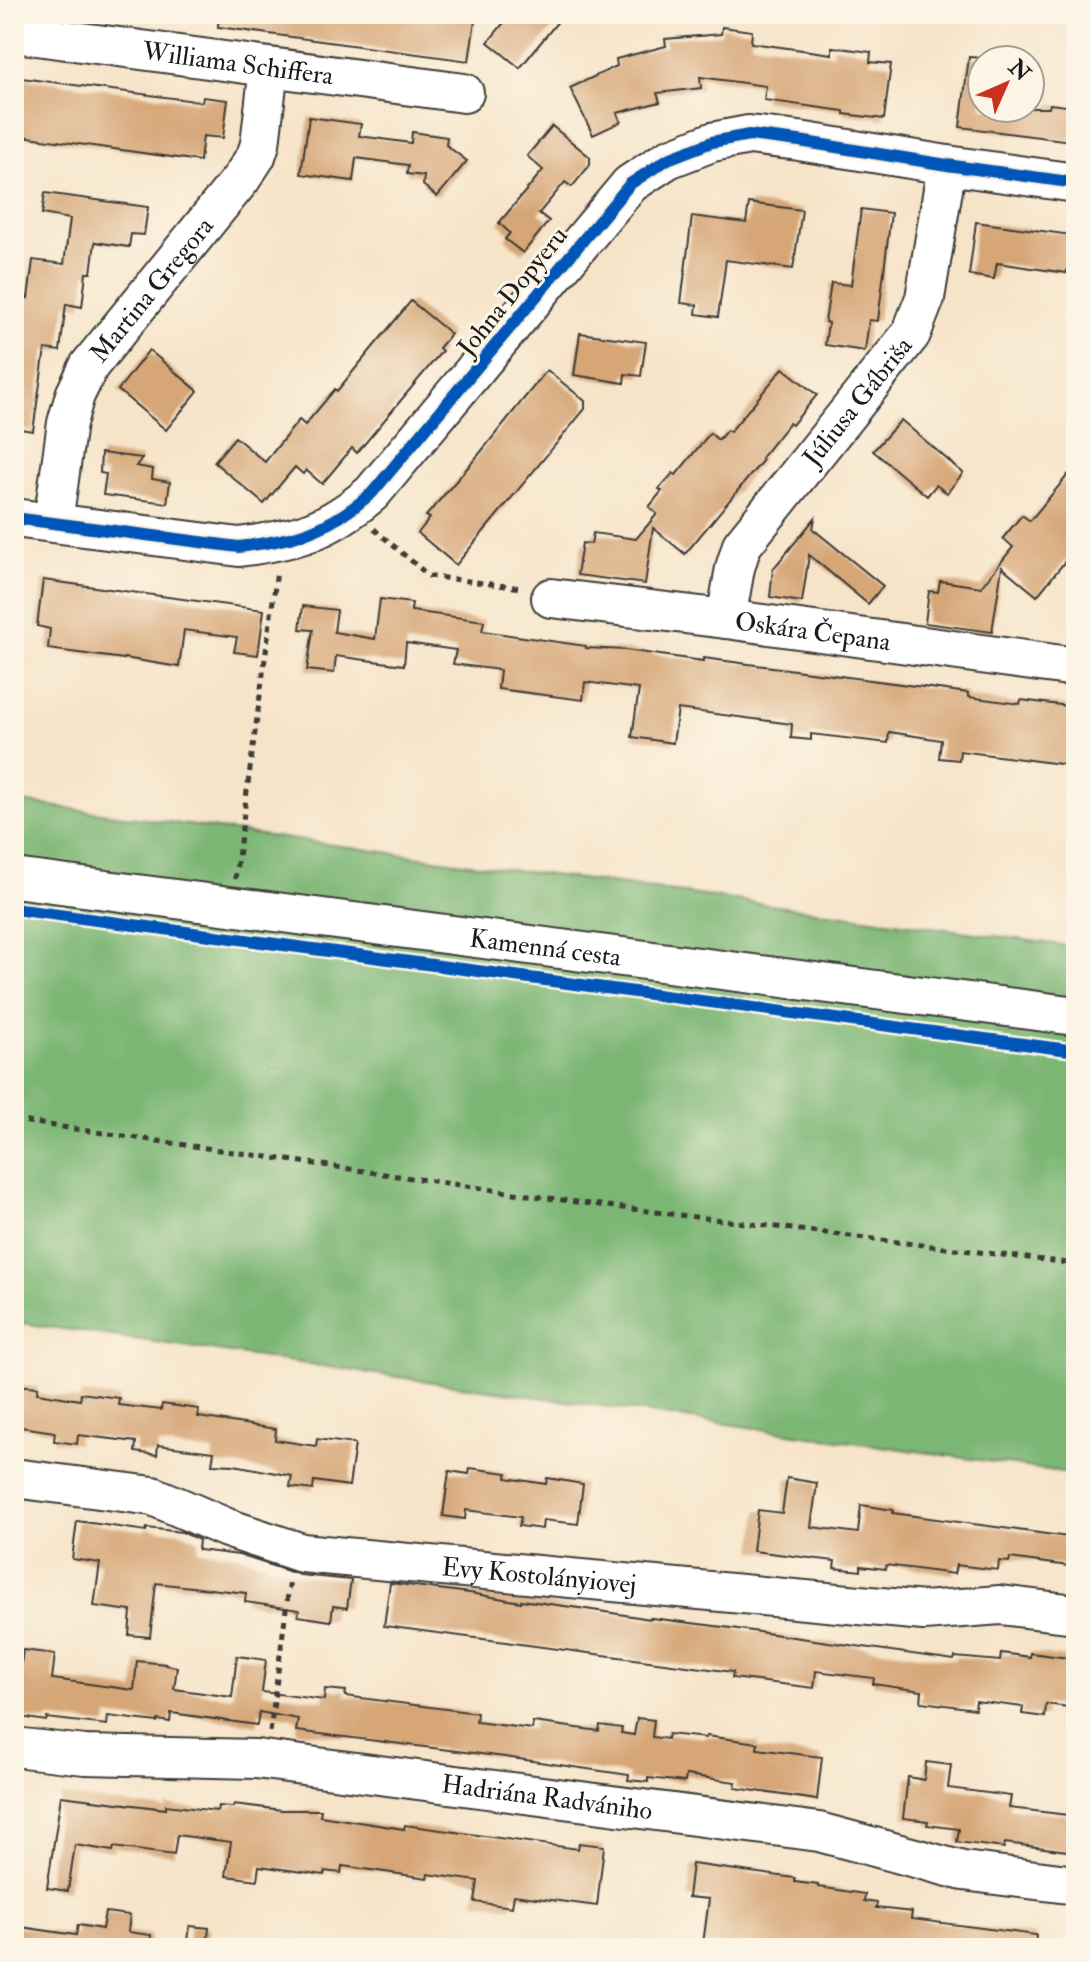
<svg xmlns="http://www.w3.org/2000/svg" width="1090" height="1962" font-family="'IM FELL Double Pica',serif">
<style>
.forest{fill:#7cb674;stroke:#4c6948;stroke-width:2}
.building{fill:#d6a677}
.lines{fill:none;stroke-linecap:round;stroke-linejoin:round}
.minor-casing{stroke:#3d3a36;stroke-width:42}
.path{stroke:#3d3a36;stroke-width:5;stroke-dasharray:6 6;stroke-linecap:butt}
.minor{stroke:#fff;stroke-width:38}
.cycleway-casing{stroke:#fcf5e5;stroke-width:17}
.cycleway{stroke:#0057b8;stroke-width:12}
.labels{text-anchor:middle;stroke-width:6;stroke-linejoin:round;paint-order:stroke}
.street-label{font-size:26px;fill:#1c1c1c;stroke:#fcf5e5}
</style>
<rect width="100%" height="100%" fill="#fcf5e5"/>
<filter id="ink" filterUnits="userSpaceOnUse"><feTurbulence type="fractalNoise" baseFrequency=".0125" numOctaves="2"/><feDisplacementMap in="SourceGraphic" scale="16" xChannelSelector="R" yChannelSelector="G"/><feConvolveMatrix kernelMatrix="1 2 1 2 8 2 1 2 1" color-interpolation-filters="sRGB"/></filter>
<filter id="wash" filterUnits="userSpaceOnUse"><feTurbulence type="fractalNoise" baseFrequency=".006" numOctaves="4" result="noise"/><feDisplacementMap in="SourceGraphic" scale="32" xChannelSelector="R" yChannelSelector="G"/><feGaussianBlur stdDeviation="1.8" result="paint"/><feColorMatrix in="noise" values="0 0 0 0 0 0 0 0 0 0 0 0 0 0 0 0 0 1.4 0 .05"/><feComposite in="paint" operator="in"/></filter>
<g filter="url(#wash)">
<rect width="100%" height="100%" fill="#f6e4c9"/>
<!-- forest -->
<polygon class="forest" points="14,801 1076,947 1076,1474 14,1322"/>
<g id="blocks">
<!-- building -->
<g class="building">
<polygon points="219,14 476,14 469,61 218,27"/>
<polygon points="511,14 564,14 520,68 488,42"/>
<polygon points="722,27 752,31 751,43 832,54 832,47 871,52 870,62 891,64 884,119 844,114 844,111 764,100 766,86 700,77 701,88 657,93 660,102 617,113 621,122 593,135 570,88 617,66 616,59 666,46 665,39 721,34"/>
<polygon points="969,57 982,58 982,108 1049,108 1050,104 1075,107 1071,141 960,127"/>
<polygon points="14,77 202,102 203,97 228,100 223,138 203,136 200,161 14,135"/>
<polygon points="309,117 361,124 359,136 411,143 412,132 447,137 446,145 467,161 437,197 423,185 424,176 407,174 408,165 356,158 353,181 301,174"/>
<polygon points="552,126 590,157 590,165 572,187 565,182 539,213 549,221 523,253 505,239 510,233 499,223 543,170 527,156"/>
<polygon points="45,193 148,207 144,235 131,234 129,247 95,242 91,273 86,273 82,307 66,304 60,351 45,349 33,431 14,428 14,296 28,298 33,260 64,264 70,219 42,214"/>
<polygon points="749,203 802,210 793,269 726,260 718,317 696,314 697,305 681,303 692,216 746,223"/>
<polygon points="861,209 891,213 878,321 869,320 865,351 825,345 828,323 825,322 831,283 851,285"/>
<polygon points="976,222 1072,235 1067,273 997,263 994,279 969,275"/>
<polygon points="411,301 451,334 439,348 442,351 357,453 352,448 322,484 306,470 303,474 295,467 264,504 214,462 235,437 265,462 299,420 305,425 335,389 337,391"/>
<polygon points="580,333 646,342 641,376 625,374 624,383 574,375"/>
<polygon points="149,350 198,391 166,430 118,390"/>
<polygon points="783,368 817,395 792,425 789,423 761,458 763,460 685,554 653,528 645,584 577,575 582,543 591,544 593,533 636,539 657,514 649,507 662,491 659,489 673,473 676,475 710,433 718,440 727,430 730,432"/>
<polygon points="547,370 585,401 585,409 456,565 418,533 430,518 426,516 480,453"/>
<polygon points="901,420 963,473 947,493 936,485 927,496 873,451"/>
<polygon points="101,453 142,458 136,466 153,469 152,479 170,482 167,503 103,495 106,474 100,473"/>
<polygon points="1076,465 1076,548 1037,596 1002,567 992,632 925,623 929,591 938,592 940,581 981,587 1013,547 1003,538 1022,515 1030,521"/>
<polygon points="815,518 813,529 883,586 868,604 809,555 802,602 770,597 773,569"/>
<polygon points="43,580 264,610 258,655 234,652 237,637 184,630 179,667 124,658 124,659 48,649 50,629 37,626"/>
<polygon points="380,599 412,603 411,611 484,621 482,631 586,646 586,648 625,650 703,661 703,658 968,693 968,697 1020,704 1021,700 1076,707 1076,766 960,751 959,760 939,758 941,740 889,732 888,743 811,734 811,740 791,738 792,724 678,709 673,743 632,737 639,689 585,682 583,700 498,689 500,670 453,664 456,650 406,643 404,665 336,656 334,673 307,670 313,630 300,629 303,606 337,610 334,632 375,639"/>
<polygon points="14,1385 38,1387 37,1393 80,1400 81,1393 119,1398 118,1405 161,1410 162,1404 199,1409 198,1417 276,1429 275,1440 316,1446 317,1439 355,1444 349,1486 314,1481 313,1490 290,1487 292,1476 234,1465 212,1464 214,1452 158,1445 157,1455 135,1452 136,1442 78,1435 77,1444 54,1441 55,1432 14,1426"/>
<polygon points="470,1468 507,1473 506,1478 546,1484 547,1478 583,1484 578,1524 543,1520 542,1529 519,1526 521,1517 466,1510 465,1519 443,1516 449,1471 469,1474"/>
<polygon points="787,1478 817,1483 811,1527 858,1533 861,1505 893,1510 892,1513 1076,1538 1076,1567 1010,1558 1009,1562 999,1561 998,1570 956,1565 954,1574 886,1565 885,1569 861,1566 861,1571 834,1568 835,1561 753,1551 758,1510 782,1513"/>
<polygon points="77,1521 146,1531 147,1528 182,1532 199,1540 198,1550 239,1555 300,1575 351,1580 347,1608 333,1606 331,1621 298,1616 299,1610 245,1602 246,1593 156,1583 150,1637 129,1635 131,1611 94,1606 100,1563 72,1559"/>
<polygon points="390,1583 470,1593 521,1602 521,1600 586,1609 651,1619 651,1618 731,1628 954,1660 955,1657 1000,1661 1001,1653 1030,1657 1030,1653 1076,1659 1076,1708 1046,1704 1045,1717 1022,1714 1023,1707 976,1701 975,1709 921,1702 922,1691 873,1684 874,1678 816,1671 814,1688 732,1678 733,1672 384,1626"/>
<polygon points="23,1650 55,1654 52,1679 134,1690 137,1661 165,1664 165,1665 177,1667 174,1689 232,1697 237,1656 266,1660 262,1692 324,1700 325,1689 346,1691 345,1696 477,1713 476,1722 532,1729 533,1722 599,1731 600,1725 622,1728 621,1733 634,1735 637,1718 654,1720 652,1737 667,1739 668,1734 706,1738 706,1736 758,1743 757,1749 822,1757 817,1800 735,1788 736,1782 686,1775 685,1782 648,1778 648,1782 628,1780 629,1775 505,1757 296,1731 298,1719 259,1712 257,1725 171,1713 170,1722 158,1720 157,1722 108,1716 107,1725 47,1718 46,1721 14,1716 14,1677 19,1678"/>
<polygon points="926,1762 951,1765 948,1788 1011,1796 1009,1808 1076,1816 1076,1852 1005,1843 1004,1848 957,1842 959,1829 927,1825 928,1821 903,1818 908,1777 924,1780"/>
<polygon points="61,1796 166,1809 166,1805 217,1811 218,1806 233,1807 234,1804 282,1810 321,1810 320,1816 404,1829 405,1825 578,1849 579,1843 604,1846 597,1906 514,1895 512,1907 475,1902 478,1881 428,1874 427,1878 342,1866 341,1873 325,1871 324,1875 259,1866 257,1880 226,1876 231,1842 177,1835 174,1855 114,1847 113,1851 75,1845 68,1891 47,1888"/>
<polygon points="692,1864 795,1878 795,1882 818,1885 818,1887 865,1894 864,1901 877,1903 876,1908 912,1912 911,1919 1036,1935 1035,1948 771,1948 735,1943 734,1948 703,1944 709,1899 688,1897"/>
<polygon points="105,1912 130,1915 128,1932 151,1935 150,1948 14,1948 14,1926 76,1935 78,1925 102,1929"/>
<polygon points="190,1926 209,1928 207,1948 187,1948"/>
</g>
</g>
</g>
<g filter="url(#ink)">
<use href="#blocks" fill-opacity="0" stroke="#3d3a36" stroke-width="2"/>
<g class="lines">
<defs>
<g id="minor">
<path id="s1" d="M14 33 464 93"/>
<path d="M14 518 239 547C298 539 326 532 372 493L630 184 668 159 712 142 749 135 799 141 947 165 1076 183"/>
<path id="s2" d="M53 522 67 423 75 395 89 366 241 179 256 156 260 144 269 68"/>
<path id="s3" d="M551 598 726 619 1076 667"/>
<path id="s4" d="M726 619 735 568 742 545 911 334 925 298 947 165"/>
<path id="s5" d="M14 878 1076 1016"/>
<path id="s6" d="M14 1478 153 1496 227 1528 302 1553 924 1611 1000 1605 1076 1614"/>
<path id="s7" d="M14 1747 85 1755 256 1759 819 1832 963 1871 1076 1885"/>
</g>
</defs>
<!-- minor casing -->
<use href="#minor" class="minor-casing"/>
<!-- path -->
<g class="path">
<polyline points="374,529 429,576 522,588"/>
<polyline points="235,879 277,571"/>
<polyline points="14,1120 583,1203 1076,1264"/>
<polyline points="270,1732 290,1579"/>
</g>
<!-- minor -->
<use href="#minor" class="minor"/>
<defs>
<g id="cycleway">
<path d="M14 518 239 547C298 539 326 532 372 493L630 184 668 159 712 142 749 135 799 141 947 165 1076 183"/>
<polyline points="14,909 1076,1051"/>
</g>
</defs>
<!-- cycleway casing -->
<use href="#cycleway" class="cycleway-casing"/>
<!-- cycleway -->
<use href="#cycleway" class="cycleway"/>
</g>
</g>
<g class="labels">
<!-- street labels -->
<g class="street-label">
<text dy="9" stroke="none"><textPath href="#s1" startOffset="226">Williama Schiffera</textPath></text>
<text dy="9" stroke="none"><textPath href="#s2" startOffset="260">Martina Gregora</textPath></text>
<text transform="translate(512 291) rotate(-51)" y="9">Johna Dopyeru</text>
<text dy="9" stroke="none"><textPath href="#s4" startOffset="260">Júliusa Gábriša</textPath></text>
<text dy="9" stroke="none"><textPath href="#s3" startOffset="264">Oskára Čepana</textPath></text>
<text dy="9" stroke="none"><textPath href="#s5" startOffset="536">Kamenná cesta</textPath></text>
<text dy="9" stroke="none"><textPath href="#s6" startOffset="538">Evy Kostolányiovej</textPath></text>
<text dy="9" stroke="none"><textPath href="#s7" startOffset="536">Hadriána Radvániho</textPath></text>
</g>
</g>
<!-- margin -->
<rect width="1090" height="1962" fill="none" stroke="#fcf5e5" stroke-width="48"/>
<!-- north arrow -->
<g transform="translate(1006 84) rotate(45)"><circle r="38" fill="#fcf5e5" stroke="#a29e95" stroke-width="2"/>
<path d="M0-6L14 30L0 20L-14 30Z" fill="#c8321e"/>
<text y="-12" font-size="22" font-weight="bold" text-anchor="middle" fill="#1c1c1c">N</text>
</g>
</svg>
